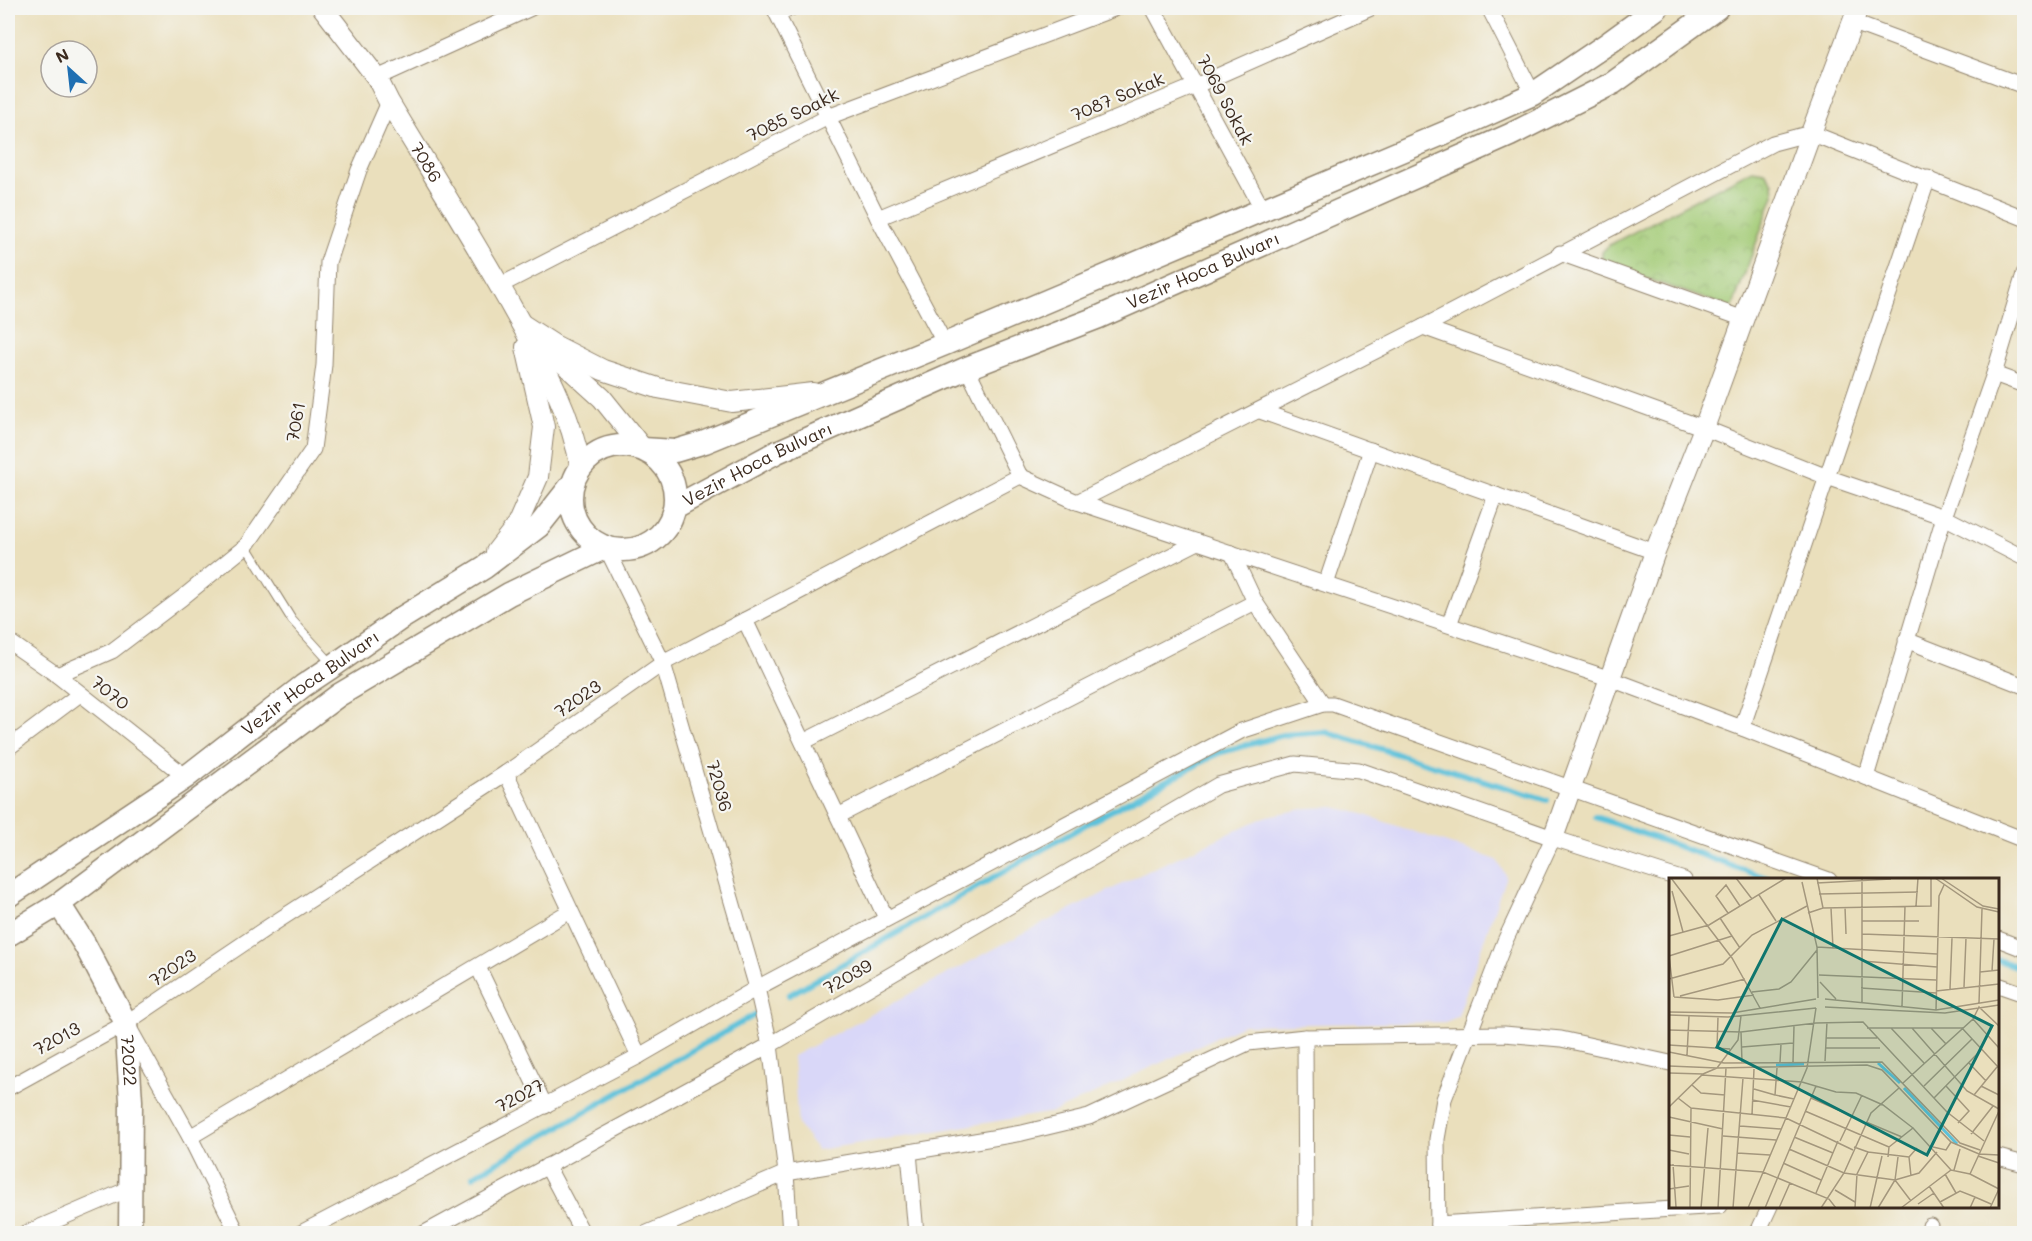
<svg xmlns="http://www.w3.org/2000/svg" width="2032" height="1241" font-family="Mali,sans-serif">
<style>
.built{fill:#d9d7f8}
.park{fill:url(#park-crowns);stroke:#6f7a4a;stroke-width:1.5}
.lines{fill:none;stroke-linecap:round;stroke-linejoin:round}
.stream{stroke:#5cc1da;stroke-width:6}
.service-casing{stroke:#92846d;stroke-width:10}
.minor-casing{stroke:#92846d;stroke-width:17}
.tertiary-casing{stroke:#92846d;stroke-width:22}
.secondary-casing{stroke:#92846d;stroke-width:25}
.service{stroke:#fff;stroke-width:8}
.minor{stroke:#fff;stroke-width:15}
.tertiary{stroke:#fff;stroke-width:20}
.secondary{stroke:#fff;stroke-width:22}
.labels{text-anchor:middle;stroke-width:4.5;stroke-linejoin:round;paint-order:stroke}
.street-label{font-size:18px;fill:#3b2a1e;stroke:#f6f6f2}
.inset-river{fill:none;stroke:#5cc1da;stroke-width:3}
.inset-road{fill:none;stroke:#a4977d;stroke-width:1.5}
.view{fill:#0f766e;fill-opacity:0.15;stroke:#0f766e;stroke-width:3}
.inset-edge{fill:none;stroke:#3b2a1e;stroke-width:3}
</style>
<defs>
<pattern id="park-crowns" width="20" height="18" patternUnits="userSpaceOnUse" patternTransform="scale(1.5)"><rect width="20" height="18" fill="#a3cb76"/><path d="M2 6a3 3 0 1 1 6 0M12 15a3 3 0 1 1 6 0" fill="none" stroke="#8dae66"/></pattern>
</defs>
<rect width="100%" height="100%" fill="#f6f6f2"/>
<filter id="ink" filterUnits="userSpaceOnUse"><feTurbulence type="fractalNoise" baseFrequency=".0167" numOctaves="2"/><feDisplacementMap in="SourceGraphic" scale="12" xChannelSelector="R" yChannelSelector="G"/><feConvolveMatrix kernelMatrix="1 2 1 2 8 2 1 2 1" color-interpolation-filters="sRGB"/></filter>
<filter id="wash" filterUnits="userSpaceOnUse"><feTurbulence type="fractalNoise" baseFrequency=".008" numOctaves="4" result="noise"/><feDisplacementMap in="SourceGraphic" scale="24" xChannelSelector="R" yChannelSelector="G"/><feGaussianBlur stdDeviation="1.35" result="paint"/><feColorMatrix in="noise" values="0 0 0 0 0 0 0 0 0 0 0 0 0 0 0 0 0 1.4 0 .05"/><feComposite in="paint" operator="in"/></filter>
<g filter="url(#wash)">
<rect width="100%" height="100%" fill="#eadfbc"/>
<!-- built -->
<polygon class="built" points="1333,807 1356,812 1497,860 1506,876 1458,1016 1446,1022 1243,1025 1054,1112 817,1150 798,1125 793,1056 1026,932 1146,872 1267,816 1308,808"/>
<!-- park -->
<polygon class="park" points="1752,170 1765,172 1773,183 1774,195 1732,308 1602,263 1602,252 1609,245"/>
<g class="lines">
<!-- stream -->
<g class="stream">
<polyline points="1596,817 1772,880"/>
<polyline points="1998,960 2024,969"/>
<polyline points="789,995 1090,822 1218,753 1283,735 1326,732 1547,800"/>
<polyline points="473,1176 758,1013"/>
</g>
</g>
</g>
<g filter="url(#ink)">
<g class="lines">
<defs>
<polyline id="service" points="246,546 292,620 332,664"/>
<g id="minor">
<polyline points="774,8 878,218 945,344"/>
<polyline points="1153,8 1263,210"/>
<polyline points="1489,8 1533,94"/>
<polyline points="777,13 791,8"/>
<polyline points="1854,23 2024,86"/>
<polyline points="377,78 531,8"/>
<polyline points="878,218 1195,86 1371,8"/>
<polyline points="1560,253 1744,319"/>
<polyline points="499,286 828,117 1116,8"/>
<polyline points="1423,327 1704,428 1827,477 1944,517 2024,558"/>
<polyline points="967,368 1020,476"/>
<polyline points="1994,374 2024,385"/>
<polyline points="1260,411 1655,552"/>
<polyline points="1077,502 1423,327 1773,143 1811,133 2024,218"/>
<polyline points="606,547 663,663 757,988 770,1045 786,1173 790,1234"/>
<polyline points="1232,553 1255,602 1323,704"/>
<polyline points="1326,584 1371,450"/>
<polyline points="745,620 886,918"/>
<polyline points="1450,622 1496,495"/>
<polyline points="1906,640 2024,686"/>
<polyline points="8,641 57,675 186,777"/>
<polyline points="57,675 112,651 182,598 246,546 313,449 324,365 328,262 359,170 389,102"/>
<polyline points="1742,728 1928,178"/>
<polyline points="803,742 1198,542"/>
<polyline points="8,748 80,694"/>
<polyline points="506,773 639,1056"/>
<polyline points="1866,777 1944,517 1994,374 2024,274"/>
<polyline points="838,816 1255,602"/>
<polyline points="1998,939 2024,949"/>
<polyline points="478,967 545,1106"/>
<polyline points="1998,985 2024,994"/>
<polyline points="129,1028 190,1137 238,1234"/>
<polyline points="1305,1037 1306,1234"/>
<polyline points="8,1088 126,1023 265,929 506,773 663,663 1020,476 1077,502 1611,679 1742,728 2024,840"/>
<polyline points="190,1137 570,911"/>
<polyline points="909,1152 916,1234"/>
<polyline points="1998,1157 2024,1164"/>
<polyline points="547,1166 583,1234"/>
<polyline points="1438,1224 1720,1206"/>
<polyline points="24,1234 131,1188"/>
<polyline points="299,1234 639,1056 757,988 1241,731 1323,704 1333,704 1829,880"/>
<polyline points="423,1234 770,1045 1218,785 1295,764 1359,770 1553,838 1684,880"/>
<polyline points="645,1234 786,1173 1022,1133 1089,1117 1248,1043 1305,1037 1504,1034 1561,1039 1670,1063"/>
<polyline points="1438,1234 1437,1139 1444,1099 1505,941 1553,838"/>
<polyline points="1757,1234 1770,1206"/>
<polyline points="1929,1234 1930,1226"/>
</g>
<g id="tertiary">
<path id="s1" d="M323 8 377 78 389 102C430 170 472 237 511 306 541 360 570 407 581 469"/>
<polyline points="523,325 554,345 603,370 658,388 732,402 813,393"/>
<polyline points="549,350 602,398 643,449"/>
<polyline points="496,552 517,525 538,477 544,427 526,347"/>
<polyline points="1553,838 1655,552 1704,428 1811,133 1858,8"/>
</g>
<g id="secondary">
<circle cx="623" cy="498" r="52"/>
<polyline points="643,449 675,451 705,442 945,344 1468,123 1533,94 1610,42 1657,8"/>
<path id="s2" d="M675 507 777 452 967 368 1099 317 1510 135 1613 83 1717 8"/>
<path id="s3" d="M8 896 186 777 303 686 333 666 400 619 485 567 539 526 573 483"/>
<path id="s4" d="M59 904 85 945 126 1023 131 1101 130 1234"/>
<polyline points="8,935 59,904 339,695 509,594 606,547"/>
</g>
</defs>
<!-- service casing -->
<use href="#service" class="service-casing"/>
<!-- minor casing -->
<use href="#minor" class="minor-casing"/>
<!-- tertiary casing -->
<use href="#tertiary" class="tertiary-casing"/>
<!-- secondary casing -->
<use href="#secondary" class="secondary-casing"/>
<!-- service -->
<use href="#service" class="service"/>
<!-- minor -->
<use href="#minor" class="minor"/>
<!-- tertiary -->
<use href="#tertiary" class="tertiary"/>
<!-- secondary -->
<use href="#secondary" class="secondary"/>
</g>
</g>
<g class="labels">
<!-- street labels -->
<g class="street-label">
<text transform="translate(1118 97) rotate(-23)" y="6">7087 Sokak</text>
<text transform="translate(1225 100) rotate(62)" y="6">7069 Sokak</text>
<text transform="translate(793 115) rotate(-26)" y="6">7085 Soakk</text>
<text dy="6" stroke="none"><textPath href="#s1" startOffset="186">7086</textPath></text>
<text dy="6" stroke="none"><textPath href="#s2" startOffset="579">Vezir Hoca Bulvarı</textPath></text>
<text transform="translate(296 422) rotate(-80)" y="6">7061</text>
<text dy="6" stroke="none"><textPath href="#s2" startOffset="93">Vezir Hoca Bulvarı</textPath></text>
<text dy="6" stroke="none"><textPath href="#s3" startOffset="370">Vezir Hoca Bulvarı</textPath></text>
<text transform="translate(110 693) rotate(38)" y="6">7070</text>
<text transform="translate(578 699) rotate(-35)" y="6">72023</text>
<text transform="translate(719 786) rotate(74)" y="6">72036</text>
<text transform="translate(173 968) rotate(-34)" y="6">72023</text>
<text transform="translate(848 977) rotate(-30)" y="6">72039</text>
<text transform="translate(57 1039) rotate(-29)" y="6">72013</text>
<text dy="6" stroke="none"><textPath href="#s4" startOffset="174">72022</textPath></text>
<text transform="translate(520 1096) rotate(-28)" y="6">72027</text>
</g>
</g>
<!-- overview -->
<g transform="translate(1669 878)">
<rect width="330" height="330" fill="#eadfbc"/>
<path class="inset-river" d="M209 185 231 205M107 187 135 186M235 210 288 266"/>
<path class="inset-road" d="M2 0 63 80 91 130M67 0 83 21M148 0 154 30M266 0 308 29 330 34M272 0 314 28 330 31M133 4 148 69 149 120M148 5 222 1M3 13 14 54M150 16 249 14M90 17 107 43M247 28 249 0M176 29 177 56M162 30 164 70M59 35 47 18 57 7 71 28M139 35 154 30 262 28V0M51 40 71 70M193 43H250M193 56 330 61M0 58 40 47 117 0M148 69 268 76M0 78 63 58M0 78 5 119M193 83 268 89M323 93 325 61M311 94 330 92M150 97 267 102M0 101 54 86 83 57 138 28M151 104 167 121M295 109 297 60M192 110 267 115M281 111 283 60M267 113 330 106M83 114 110 111 122 104 148 72M11 118 76 101M5 119 49 122 85 117M156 121 267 132 330 122M193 125V0M310 125 313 31M233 128 236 28M156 129 276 135 330 127M267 132 270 18 275 7M0 134 63 135 147 121M0 137 59 139 147 130M304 141 330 170M198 150H293L330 190M222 150 255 185M243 150 298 213 330 231M262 150 277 166M0 152 72 154 147 145 194 144 278 234 315 263M72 154 73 184M157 160H208M0 167 61 171M73 169 124 165M48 170 49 139M157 170H211M0 174 55 185 213 184 291 265 311 272M18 177 20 138M156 183 158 144M111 184 112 166M124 184 125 148M300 185 317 203M0 188 48 190 69 162 72 138M108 190 106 217 125 221M0 195 34 196M33 197 133 204 167 214 187 215 214 227 244 250M234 205 304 141 310 129 330 148M23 207 32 215 56 217M255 208 303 161M277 208 300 233 289 245M312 208 330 217M85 211 106 217M305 217 328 189M9 220 22 230 117 240 184 272M142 220 183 238M265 220 312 172M83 222 122 229M0 229 34 196 48 190 198 187 213 192 282 264 310 276 330 277M136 233 220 269 219 279M83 237 85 191M0 239 54 251M197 244 233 259M71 248 112 251M302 256 324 228M0 257 21 259M54 258 107 262M125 259 164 275M171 263 193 217M185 269 199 274 188 296 186 330M220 269 244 250 282 292M264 269 277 272 282 264M120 271 175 295 226 302 250 295 268 274M0 272 20 276M199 274 240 279M68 275 101 277M309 278 330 285M114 285 152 302M4 286 7 329M0 287 94 294 160 321 167 330M285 292 291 271M276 296 287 315M301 296 330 233M242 298 240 279 248 270M226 302 242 323M260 308 275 330M0 311 20 308M166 312 186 324M147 315 169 263M271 324 291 313 306 319M249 326 265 315M21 329 22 230M5 330H51M32 330 39 250M49 330 57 190M64 330 74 200M79 330 138 190 147 130M96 330 147 208M110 330 121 305M152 330 175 295 202 235 230 210M201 330 213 278M209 330 226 302 229 279M232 330 282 292 301 296 330 311M301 330 306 319 322 326M321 330 330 311"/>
<path class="view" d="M113 41 323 148 258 277 48 169Z"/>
<rect width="330" height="330" class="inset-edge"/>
</g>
<!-- margin -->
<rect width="2032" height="1241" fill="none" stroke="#f6f6f2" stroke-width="30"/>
<!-- north arrow -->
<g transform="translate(69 69) rotate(333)"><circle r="28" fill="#f6f6f2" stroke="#aba49d" stroke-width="1.5"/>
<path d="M0-4.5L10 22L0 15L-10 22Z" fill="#1f6fb2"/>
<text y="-9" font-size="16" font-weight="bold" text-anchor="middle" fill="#3b2a1e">N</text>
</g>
</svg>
